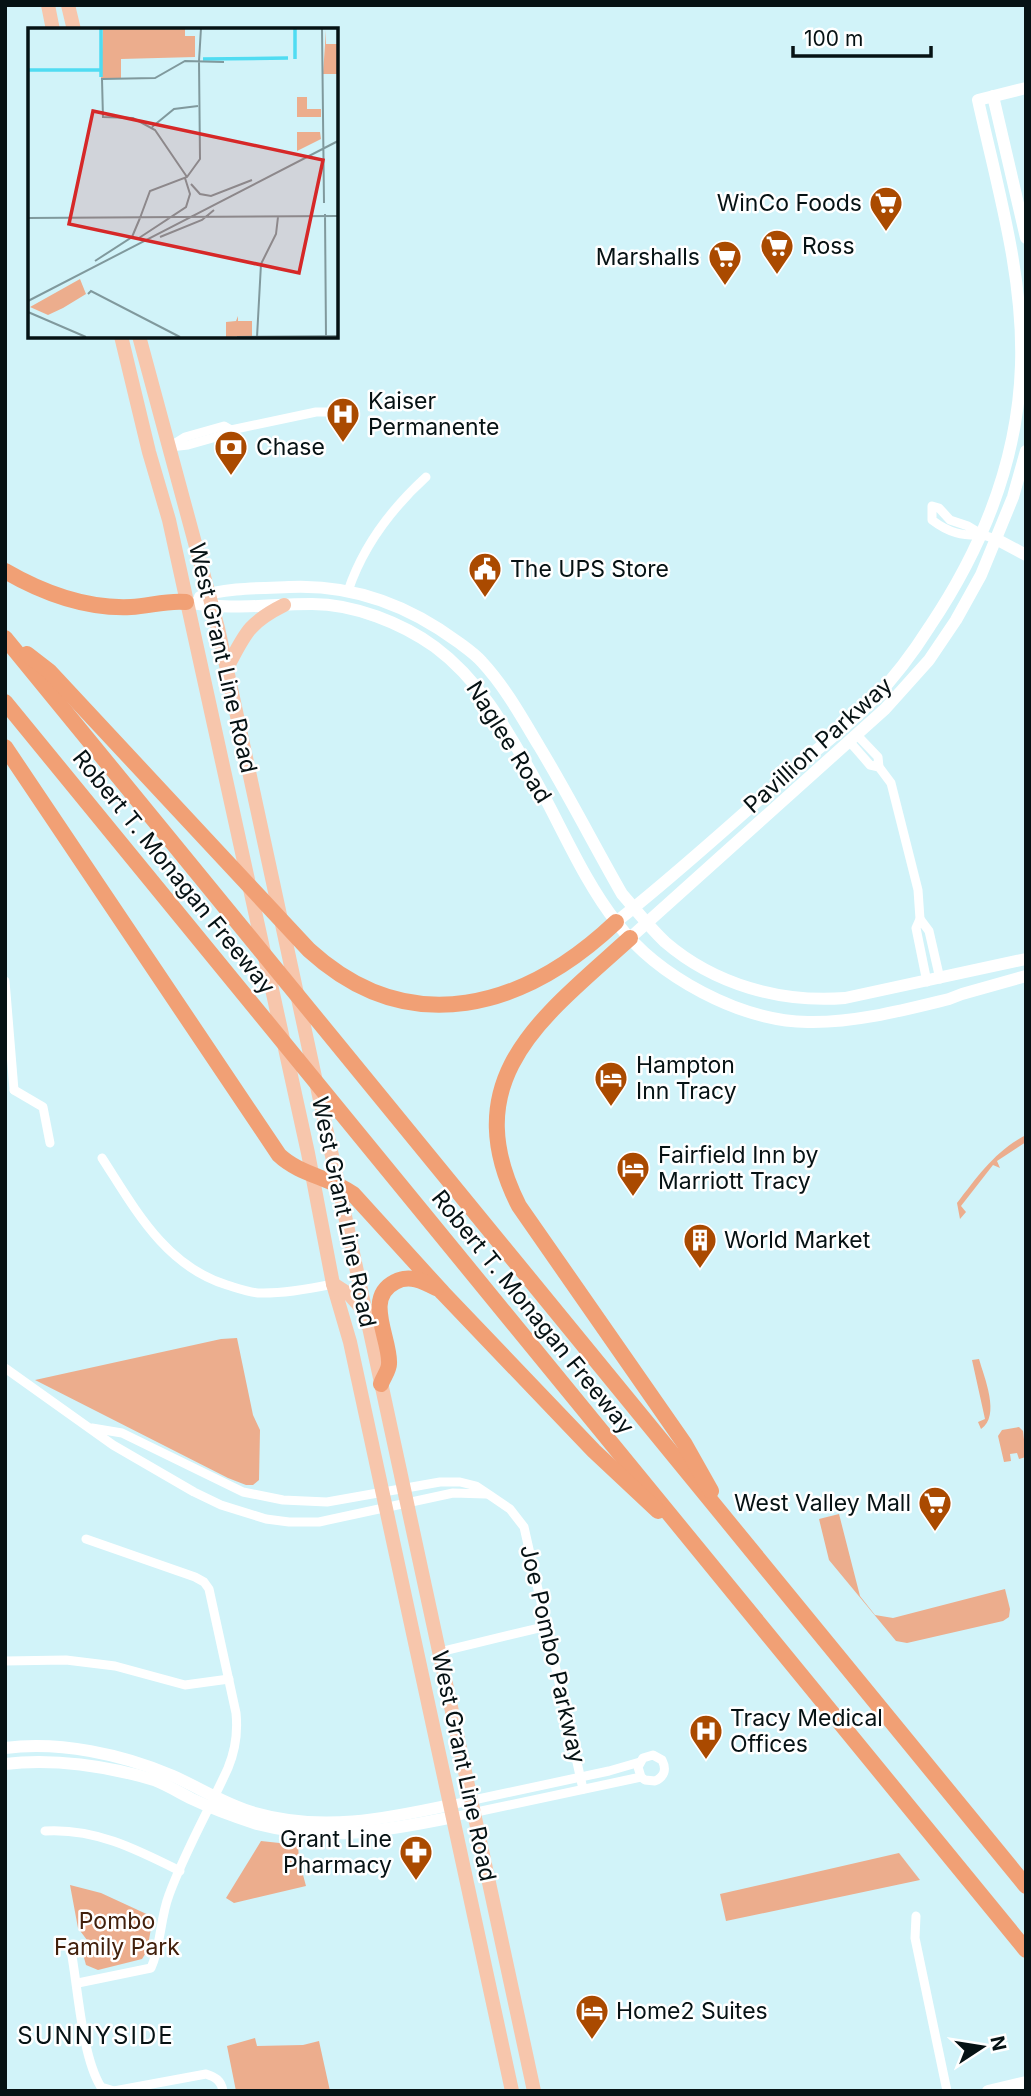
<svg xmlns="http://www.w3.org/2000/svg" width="1031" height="2096" font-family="Inter,sans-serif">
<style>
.green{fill:#ecad8d}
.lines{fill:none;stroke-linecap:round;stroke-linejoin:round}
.street{stroke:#fff;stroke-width:9}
.secondary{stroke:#fff;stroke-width:12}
.primary{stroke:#f7c6ac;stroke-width:14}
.highway{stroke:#f1a075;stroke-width:16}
.labels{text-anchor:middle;stroke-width:5;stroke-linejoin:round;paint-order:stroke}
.poi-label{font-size:23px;fill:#061214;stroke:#fff;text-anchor:start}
.street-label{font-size:23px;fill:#061214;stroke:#fff}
.park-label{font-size:23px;fill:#42200c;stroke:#fff}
.neighbourhood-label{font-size:24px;letter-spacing:2px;fill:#061214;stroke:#fff}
.inset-river{fill:none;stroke:#50dcf2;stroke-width:3.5}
.inset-road{fill:none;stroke:#80999d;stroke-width:2}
.view{fill:#d62828;fill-opacity:0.15;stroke:#d62828;stroke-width:3.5}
.inset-edge{fill:none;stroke:#061214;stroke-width:3.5}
</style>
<rect width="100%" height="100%" fill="#d1f3f9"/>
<!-- green -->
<g class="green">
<path d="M1026 1135V1142L997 1161 1000 1168 993 1165 961 1206 966 1212 960 1219 957 1203C978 1176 995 1151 1026 1135Z"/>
<polygon points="237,1338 253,1415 260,1430 259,1480 253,1485 246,1485 228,1478 35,1380 221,1339"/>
<path d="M979 1359C984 1377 1001 1416 981 1429L978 1422 985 1419 972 1360Z"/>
<polygon points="1019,1427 1023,1431 1026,1457 1019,1459 1017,1453 1010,1454 1011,1461 1004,1462 998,1436 1002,1430"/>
<polygon points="839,1514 860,1596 875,1615 893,1618 1005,1589 1010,1609 1009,1617 1003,1621 907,1643 896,1641 829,1560 819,1519"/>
<polygon points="261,1841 298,1845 299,1860 306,1886 234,1903 226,1898"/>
<polygon points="899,1853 920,1880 726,1921 720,1894"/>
<polygon points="70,1885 101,1893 153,1917 147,1951 142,1959 98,1970 86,1965 83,1954 87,1940 78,1928"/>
<polygon points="255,2038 257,2046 303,2045 319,2041 330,2091 236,2091 227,2046"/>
</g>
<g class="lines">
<!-- street -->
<g class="street">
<polyline points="169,447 185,437 224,426 231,430 316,412 342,412"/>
<polyline points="170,447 188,445 227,434 231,430"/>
<path d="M983 535C962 536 949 533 932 520V506L939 508 950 520 968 526 983 535 996 539"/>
<path d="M348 591C363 546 391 509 426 477"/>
<polyline points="857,735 878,757 879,767 891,783 918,890 920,919 916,928 927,982"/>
<polyline points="849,741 870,765 879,767"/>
<polyline points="920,919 929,931 940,979"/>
<polyline points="5,981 14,1090"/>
<polyline points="14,1090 43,1107 50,1143"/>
<path d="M102 1158C135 1209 165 1266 227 1285 237 1288 248 1292 258 1293 283 1294 309 1289 333 1284"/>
<polyline points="5,1368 113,1445 194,1492 221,1505 266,1519 289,1522 319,1522 453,1493 486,1494"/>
<polyline points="92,1428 122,1433 243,1492 283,1500 327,1502 440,1482 460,1482 476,1486 488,1494 510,1509 524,1527 583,1789"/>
<polyline points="439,1652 547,1626"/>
<polyline points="5,1661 66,1660 115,1666 185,1685 229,1679"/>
<polyline points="450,1805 609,1771 640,1762"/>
<path d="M453 1817 641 1777 645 1780 655 1781C664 1777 667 1770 662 1760L653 1755 643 1758 638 1767 641 1777"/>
<path d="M45 1831C95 1828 136 1849 180 1871"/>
<polyline points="916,1916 915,1938 947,2091"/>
<path d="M70 1945C78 1984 81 2055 101 2087L114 2091"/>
<path d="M78 1983 151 1968C161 1946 160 1918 169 1895 185 1851 209 1810 228 1768 236 1749 238 1733 236 1713L209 1589 204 1582 195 1577 86 1539"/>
<path d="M114 2091 206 2074C215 2077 221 2080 223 2091"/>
</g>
<!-- secondary -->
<g class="secondary">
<polyline points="993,96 1026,238"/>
<polyline points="996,539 1026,555"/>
<path d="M200 597C221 588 264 588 289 587 351 584 408 605 458 642 466 648 475 654 482 662 505 687 521 716 539 746 568 794 594 845 622 894 636 910 650 928 665 942 715 985 781 1003 845 998L1026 959"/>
<path d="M186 602C233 611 266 604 312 604 354 604 402 623 435 647 482 682 508 732 536 781 562 828 584 881 617 923 658 977 740 1021 808 1022 855 1023 904 1010 949 999L962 994 1026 976"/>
<path d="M616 922C673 877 726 829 780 781 810 754 844 730 872 701 894 678 913 653 930 626 983 547 1018 461 1021 365 1024 276 997 186 978 100L1026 88"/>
<polyline points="630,938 885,709 929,660 956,620 981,575 1013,497 1026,451"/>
<path d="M5 1748C60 1741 122 1754 173 1776 200 1788 226 1805 255 1813 321 1832 385 1819 450 1805"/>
<path d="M5 1764C53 1758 108 1766 154 1780 167 1785 180 1793 192 1799 213 1809 235 1817 257 1824 326 1842 385 1831 453 1817"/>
<polyline points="988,2091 1026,2082"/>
</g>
<!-- primary -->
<g class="primary">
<polyline points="48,5 53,30"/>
<polyline points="68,5 74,30"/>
<polyline points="121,336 149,452 169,520 308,1153 333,1284 350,1342 512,2091"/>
<polyline points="139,336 218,628 534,2091"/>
<path d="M227 668C245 634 248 623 284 605"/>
<polyline points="333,1284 350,1295 365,1312"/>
</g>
<!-- highway -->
<g class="highway">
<path d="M5 571C43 593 87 609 131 607 150 606 167 600 186 602"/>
<polyline points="5,638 1026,1886"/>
<path d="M27 654 49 671 309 950C410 1042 525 1008 616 922"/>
<polyline points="5,702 1026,1950"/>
<path d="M5 747 279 1155C300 1175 330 1177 353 1194L443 1293 594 1451 658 1511"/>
<path d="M630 938C544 1016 454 1078 519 1206L684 1443 711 1491"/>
<path d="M381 1384C383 1378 389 1370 389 1364 391 1340 363 1298 395 1282 409 1274 423 1281 436 1288"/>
</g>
</g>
<!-- icons -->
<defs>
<symbol id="supermarket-pin" viewBox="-11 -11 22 30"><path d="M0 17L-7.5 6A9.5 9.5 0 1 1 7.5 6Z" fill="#aa4a00" stroke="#fff"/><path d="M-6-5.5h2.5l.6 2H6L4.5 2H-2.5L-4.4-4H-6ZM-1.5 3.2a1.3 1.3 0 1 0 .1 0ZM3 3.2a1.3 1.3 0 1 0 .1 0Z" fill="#fff"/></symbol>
<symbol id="hospital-pin" viewBox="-11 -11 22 30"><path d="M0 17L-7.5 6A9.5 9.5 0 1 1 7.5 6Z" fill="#aa4a00" stroke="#fff"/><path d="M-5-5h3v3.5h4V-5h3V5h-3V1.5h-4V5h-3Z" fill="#fff"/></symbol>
<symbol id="bank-pin" viewBox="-11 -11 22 30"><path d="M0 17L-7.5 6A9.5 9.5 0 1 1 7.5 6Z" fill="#aa4a00" stroke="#fff"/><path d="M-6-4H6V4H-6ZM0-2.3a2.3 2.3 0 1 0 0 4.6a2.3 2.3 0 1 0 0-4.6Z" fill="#fff"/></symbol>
<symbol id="civic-pin" viewBox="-11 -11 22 30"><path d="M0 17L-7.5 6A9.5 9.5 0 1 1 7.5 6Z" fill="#aa4a00" stroke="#fff"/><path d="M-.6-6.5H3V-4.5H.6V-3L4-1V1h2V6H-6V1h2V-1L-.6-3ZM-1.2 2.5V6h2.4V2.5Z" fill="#fff"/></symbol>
<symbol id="hotel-pin" viewBox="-11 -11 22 30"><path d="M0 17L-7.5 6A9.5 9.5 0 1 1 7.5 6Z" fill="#aa4a00" stroke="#fff"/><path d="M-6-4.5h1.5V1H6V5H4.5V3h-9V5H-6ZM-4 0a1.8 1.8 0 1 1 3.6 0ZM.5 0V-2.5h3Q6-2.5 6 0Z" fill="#fff"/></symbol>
<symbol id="building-pin" viewBox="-11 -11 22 30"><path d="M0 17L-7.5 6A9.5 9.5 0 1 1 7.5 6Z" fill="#aa4a00" stroke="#fff"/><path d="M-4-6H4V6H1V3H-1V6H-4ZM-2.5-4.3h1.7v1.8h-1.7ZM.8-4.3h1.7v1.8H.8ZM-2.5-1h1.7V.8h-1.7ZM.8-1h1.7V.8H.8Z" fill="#fff"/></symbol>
<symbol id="pharmacy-pin" viewBox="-11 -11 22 30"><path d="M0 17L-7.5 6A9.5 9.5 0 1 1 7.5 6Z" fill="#aa4a00" stroke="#fff"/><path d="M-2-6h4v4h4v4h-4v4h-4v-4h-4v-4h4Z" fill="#fff"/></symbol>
</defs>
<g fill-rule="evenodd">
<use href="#supermarket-pin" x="867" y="184" width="38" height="52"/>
<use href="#supermarket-pin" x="758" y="227" width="38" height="52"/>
<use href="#supermarket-pin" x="706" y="238" width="38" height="52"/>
<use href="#hospital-pin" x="324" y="395" width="38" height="52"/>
<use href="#bank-pin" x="212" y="428" width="38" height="52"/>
<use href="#civic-pin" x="466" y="550" width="38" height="52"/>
<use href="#hotel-pin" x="592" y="1059" width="38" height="52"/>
<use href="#hotel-pin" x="614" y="1149" width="38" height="52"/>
<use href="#building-pin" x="681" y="1221" width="38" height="52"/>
<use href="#supermarket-pin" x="916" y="1484" width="38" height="52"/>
<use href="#hospital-pin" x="687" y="1712" width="38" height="52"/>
<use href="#pharmacy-pin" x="397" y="1833" width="38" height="52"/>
<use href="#hotel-pin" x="573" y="1992" width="38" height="52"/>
</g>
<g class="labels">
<!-- poi labels -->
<g class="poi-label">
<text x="862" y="211" text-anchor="end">WinCo Foods</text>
<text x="802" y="254">Ross</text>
<text x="700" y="265" text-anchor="end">Marshalls</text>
<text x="368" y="409">Kaiser<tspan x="368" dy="26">Permanente</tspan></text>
<text x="256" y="455">Chase</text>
<text x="510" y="577">The UPS Store</text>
<text x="636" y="1073">Hampton<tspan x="636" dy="26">Inn Tracy</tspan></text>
<text x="658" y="1163">Fairfield Inn by<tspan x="658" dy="26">Marriott Tracy</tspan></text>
<text x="724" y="1248">World Market</text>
<text x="911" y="1511" text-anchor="end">West Valley Mall</text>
<text x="730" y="1726">Tracy Medical<tspan x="730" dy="26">Offices</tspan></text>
<text x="392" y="1847" text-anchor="end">Grant Line<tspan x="392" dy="26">Pharmacy</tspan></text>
<text x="616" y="2019">Home2 Suites</text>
</g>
<!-- street labels -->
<g class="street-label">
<text transform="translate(223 658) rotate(77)" y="8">West Grant Line Road</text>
<text transform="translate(509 742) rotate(58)" y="8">Naglee Road</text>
<text transform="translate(818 745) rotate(-42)" y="8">Pavillion Parkway</text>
<text transform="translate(174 872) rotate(51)" y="8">Robert T. Monagan Freeway</text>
<text transform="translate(344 1212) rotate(78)" y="8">West Grant Line Road</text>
<text transform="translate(533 1312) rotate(51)" y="8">Robert T. Monagan Freeway</text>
<text transform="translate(553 1654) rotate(77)" y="8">Joe Pombo Parkway</text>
<text transform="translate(464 1766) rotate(78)" y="8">West Grant Line Road</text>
</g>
<!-- park labels -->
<g class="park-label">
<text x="117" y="1929">Pombo<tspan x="117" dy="26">Family Park</tspan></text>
</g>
<!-- neighbourhood labels -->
<g class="neighbourhood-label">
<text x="96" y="2044">SUNNYSIDE</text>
</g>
</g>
<!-- overview -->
<g transform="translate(28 28)">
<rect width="310" height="310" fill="#d1f3f9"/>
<path d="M75 0H157V8H167V29L93 31V50H73ZM298 2V16H310V46H295ZM269 69H279V81H293V89H269ZM269 104H292L293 111 269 123ZM52 251 58 266 35 280 20 287 2 279ZM210 288V293H224V308L198 309V294L208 293Z" fill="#ecad8d"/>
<path class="inset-river" d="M175 31 260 30M267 31V0M0 42H74M73 49V0"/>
<path class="inset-road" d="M294 0 296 175M171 33 173 0M75 89 105 90 127 102 159 149M75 90 74 51 127 50 157 33 196 34M124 99 146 81 170 78M163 156 172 166 183 168 224 152M297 186 298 309M0 190 310 188M112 190 122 163 159 149 172 131 171 33M132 209 174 192 186 182M111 210 158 179 162 166 157 150M67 233 104 209 112 190M60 266 63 263 152 309M0 273 310 113M0 284 58 309M209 309 310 308M229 309 233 236 248 206 250 189"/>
<path class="view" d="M65 83 295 132 271 245 41 196Z"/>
<rect width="310" height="310" class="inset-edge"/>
</g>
<!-- border -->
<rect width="1031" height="2096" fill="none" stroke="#061214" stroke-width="14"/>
<!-- north arrow -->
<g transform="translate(982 2047) rotate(78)" stroke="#ffffff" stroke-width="5" paint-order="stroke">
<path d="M0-5L12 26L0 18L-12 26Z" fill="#061214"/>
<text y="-10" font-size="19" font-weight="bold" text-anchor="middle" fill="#061214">N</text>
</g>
<!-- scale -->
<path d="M793 46v10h138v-10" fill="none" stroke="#061214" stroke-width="3.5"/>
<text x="804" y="46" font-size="21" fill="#061214" stroke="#ffffff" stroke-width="5" paint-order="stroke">100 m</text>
</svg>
